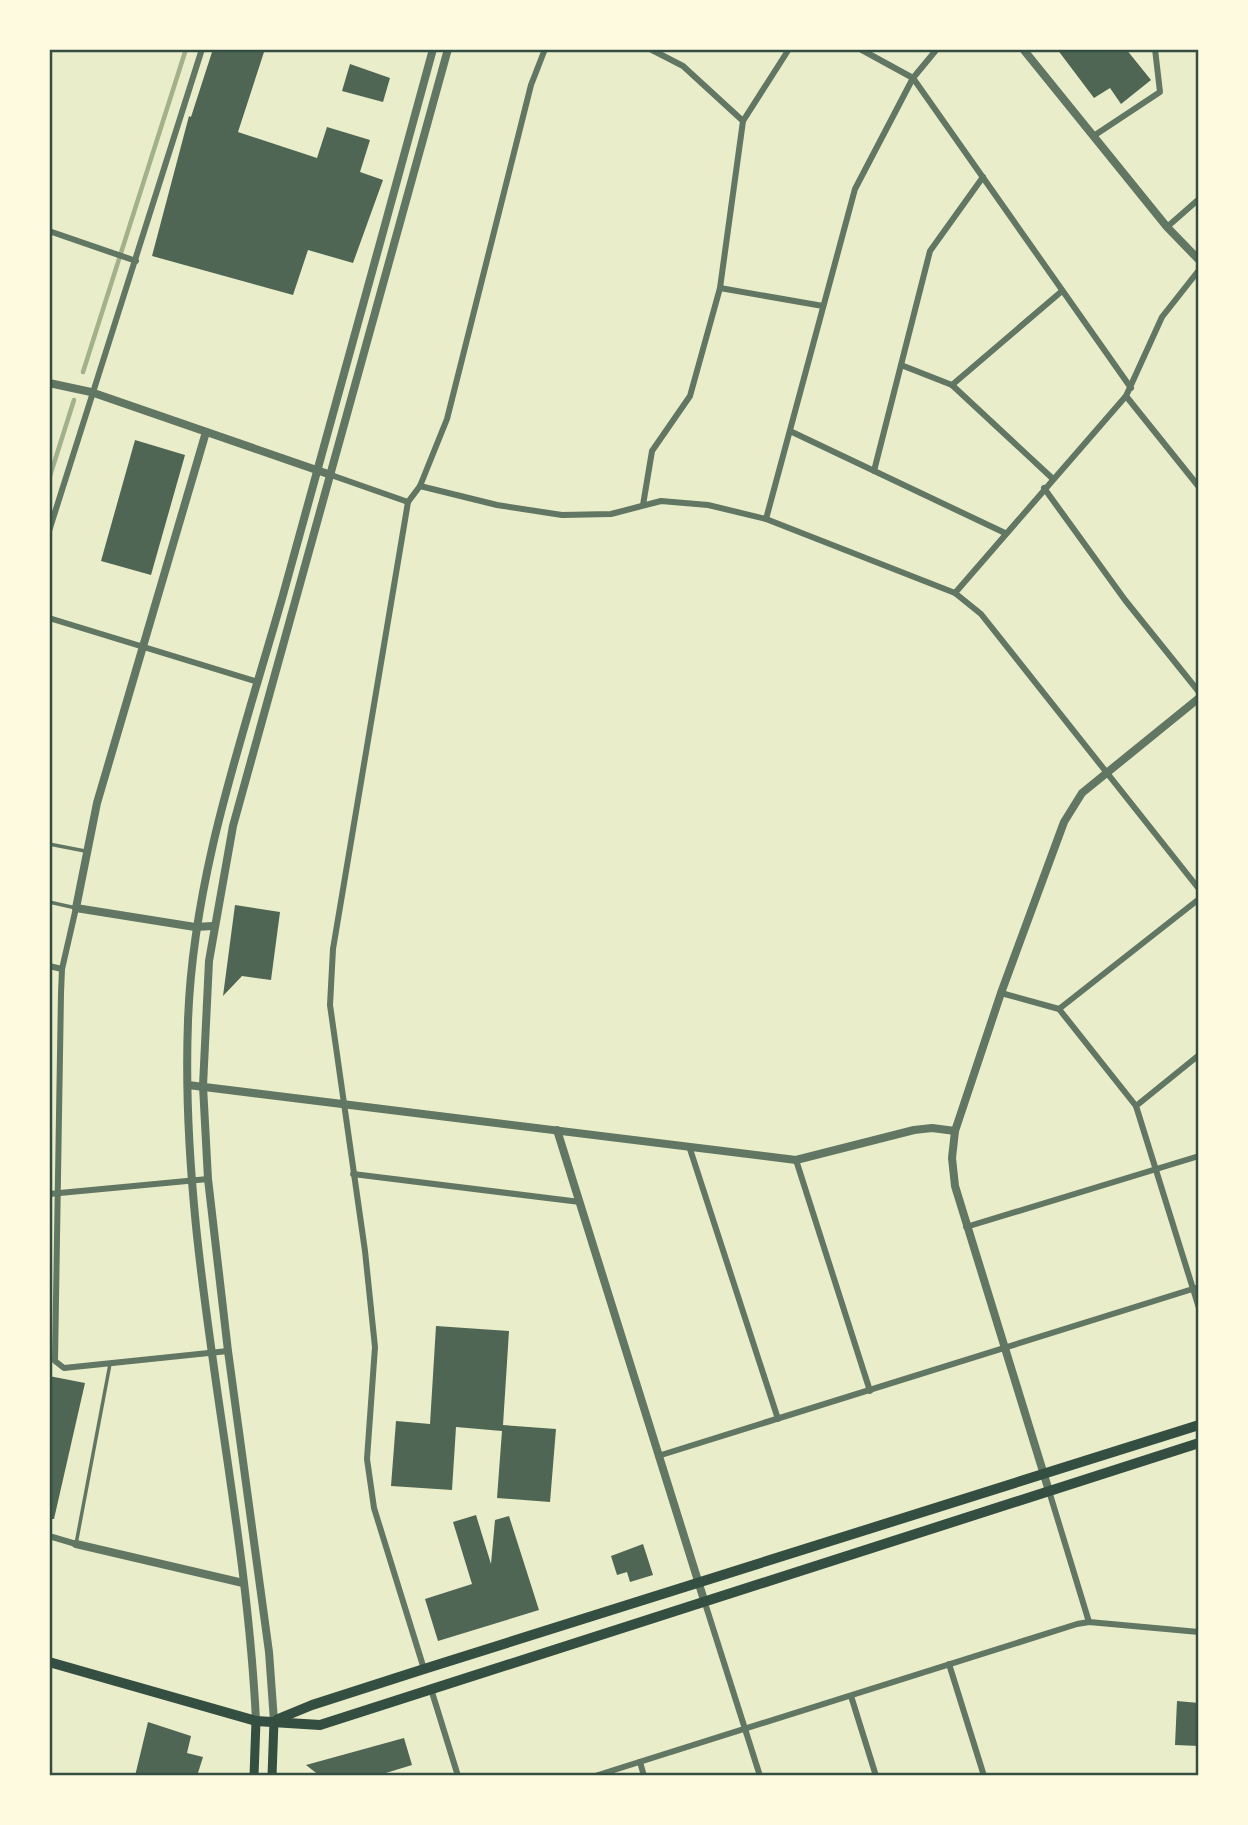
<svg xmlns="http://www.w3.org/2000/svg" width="1248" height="1825" font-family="Montserrat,sans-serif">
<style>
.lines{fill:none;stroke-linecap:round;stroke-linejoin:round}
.stream{stroke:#a3b18a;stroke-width:4.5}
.building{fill:#4f6655}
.service{stroke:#617663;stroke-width:3.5}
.minor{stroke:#617663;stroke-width:6}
.tertiary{stroke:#617663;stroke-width:8}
.secondary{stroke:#344e41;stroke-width:9}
.primary{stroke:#344e41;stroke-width:10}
.neatline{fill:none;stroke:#344e41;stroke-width:2.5}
</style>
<rect width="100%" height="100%" fill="#e9edc9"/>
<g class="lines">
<!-- stream -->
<g class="stream">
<polyline points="83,372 186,49"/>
<polyline points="49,479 74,400"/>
</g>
</g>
<!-- building -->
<g class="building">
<polygon points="213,49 265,49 238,132 317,158 327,127 370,140 360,172 383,180 353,263 308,250 293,295 152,256 189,116 191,117"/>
<polygon points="1057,49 1126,49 1151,80 1121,104 1110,88 1094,98"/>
<polygon points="350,64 390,78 383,102 342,91"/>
<polygon points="135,440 185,455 151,575 101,561"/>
<polygon points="235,905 280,912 271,980 242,976 223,996"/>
<polygon points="436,1326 509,1331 503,1425 556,1429 550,1502 497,1498 502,1431 456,1427 452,1490 391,1486 396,1421 430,1424"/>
<polygon points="49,1376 85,1383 54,1519 49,1519"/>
<polygon points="476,1515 491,1564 495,1520 509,1516 539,1610 438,1641 425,1599 472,1584 453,1522"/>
<polygon points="643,1544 653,1575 630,1582 627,1572 617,1575 611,1556"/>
<polygon points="1177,1701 1199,1703 1199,1746 1175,1745"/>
<polygon points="148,1722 191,1736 187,1753 203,1757 197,1776 135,1776"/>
<polygon points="404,1738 412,1765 376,1776 320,1776 306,1765"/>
</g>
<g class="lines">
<!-- service -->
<g class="service">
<polyline points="49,844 85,851"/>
<polyline points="49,902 76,908"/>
<polyline points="76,1544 110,1364"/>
</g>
<!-- minor -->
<g class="minor">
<polyline points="650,49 683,66 743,121"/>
<polyline points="860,49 913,78 1131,388"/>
<polyline points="1095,135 1160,92 1155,49"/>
<polyline points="1167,227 1199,199"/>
<polyline points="49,231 136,261"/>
<polyline points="720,288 823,306"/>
<polyline points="901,365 952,385 1052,478"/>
<polyline points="952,385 1062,291"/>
<polyline points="1126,396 1199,487"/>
<polyline points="790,431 1005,533"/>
<polyline points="874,471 930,251 983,177"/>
<polyline points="331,475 408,502"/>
<polyline points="420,486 497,505 562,515 611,514 661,501 708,505 766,519 955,593 981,614 1199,889"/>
<polyline points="1044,488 1125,600 1199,692"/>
<polyline points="643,505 652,451 690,396 720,288 743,121 789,49"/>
<polyline points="766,519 855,189 913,78 937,49"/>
<polyline points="49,531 202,49"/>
<polyline points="955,593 1126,396 1162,317 1199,270"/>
<polyline points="49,618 258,682"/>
<polyline points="76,908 62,969 61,993 55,1361 64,1368 228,1351"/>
<polyline points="49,966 62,969"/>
<polyline points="1001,993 1059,1009 1136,1106 1199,1308"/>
<polyline points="1059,1009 1199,899"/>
<polyline points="1136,1106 1199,1055"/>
<polyline points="689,1146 778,1419"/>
<polyline points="796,1160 870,1391"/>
<polyline points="353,1174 580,1202"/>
<polyline points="49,1194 208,1179"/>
<polyline points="966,1227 1199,1156"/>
<polyline points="658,1456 1199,1287"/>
<polyline points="1049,1491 1089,1622"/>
<polyline points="49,1536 76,1544"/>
<polyline points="704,1600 760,1776"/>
<polyline points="949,1664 984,1776"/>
<polyline points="424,1669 374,1508 367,1459 375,1347 365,1251 330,1005 333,949 408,502 420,486 447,419 531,85 545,49"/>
<polyline points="431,1689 458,1776"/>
<polyline points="851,1696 876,1776"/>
<polyline points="640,1762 644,1776"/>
<polyline points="595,1776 1077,1624 1089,1622 1199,1632"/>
</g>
<!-- tertiary -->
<g class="tertiary">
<polyline points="1023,49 1167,227 1199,260"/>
<polyline points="49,383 91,392 331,475"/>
<polyline points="206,432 97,803 76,908 195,927 213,926"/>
<polyline points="188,1085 796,1160 914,1130 932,1128 955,1131"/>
<polyline points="557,1130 704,1600"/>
<polyline points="1049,1491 955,1186 952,1158 955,1131 1001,993 1064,822 1082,793 1199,698"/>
<polyline points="76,1544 243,1583"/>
<path d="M256 1721C245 1488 179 1257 188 1021 193 875 243 736 283 595 334 414 383 231 433 49"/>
<polyline points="274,1721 269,1652 228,1351 208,1179 203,1086 209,961 233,826 448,49"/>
</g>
<!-- secondary -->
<g class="secondary">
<polyline points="254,1776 256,1721"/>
<polyline points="272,1776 274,1721"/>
</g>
<!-- primary -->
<g class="primary">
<polyline points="49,1662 256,1721 320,1725 1199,1443"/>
<polyline points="278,1719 312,1705 424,1669 1199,1425"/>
</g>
</g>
<!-- border -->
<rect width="1248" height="1825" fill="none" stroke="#fefae0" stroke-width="102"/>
<rect x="51" y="51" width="1146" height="1723" class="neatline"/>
</svg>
